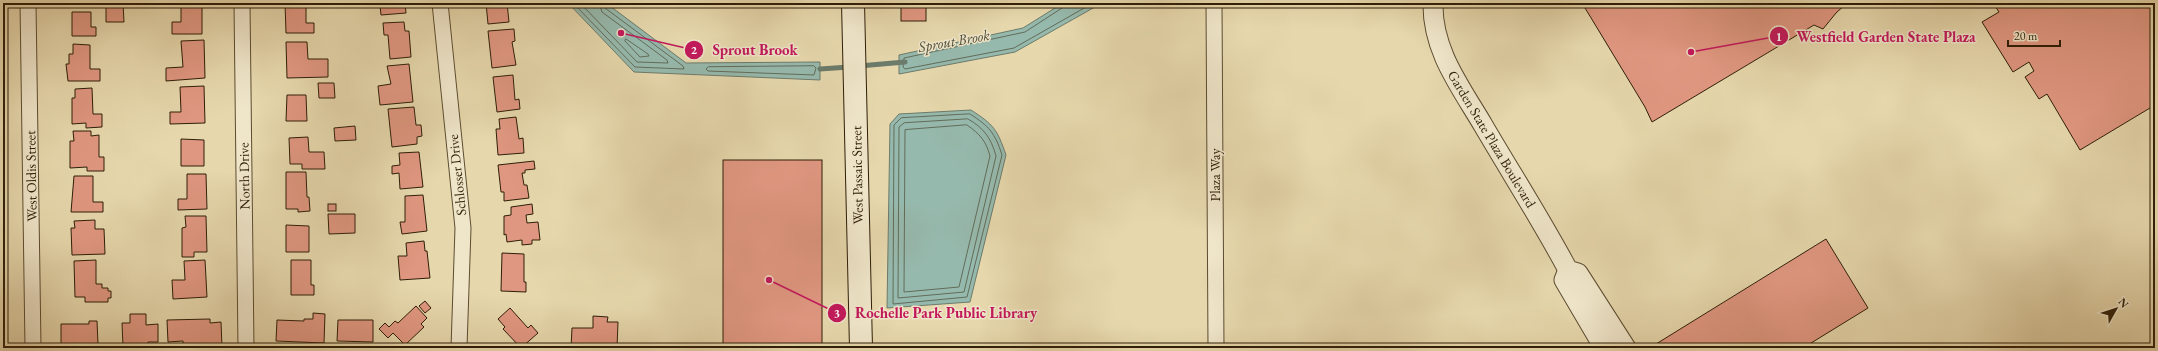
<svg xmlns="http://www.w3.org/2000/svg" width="2158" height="351" font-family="'EB Garamond',serif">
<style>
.water{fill:#96b9ad;stroke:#6c7b6b}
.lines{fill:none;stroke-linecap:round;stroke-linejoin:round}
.shore{stroke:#626c5a;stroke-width:1}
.stream{stroke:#6c7b6b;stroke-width:5}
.building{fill:#e09781;stroke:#2e1e07}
.minor-casing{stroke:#5c4c30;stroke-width:17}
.tertiary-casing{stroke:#5c4c30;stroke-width:21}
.secondary-casing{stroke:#2e1e07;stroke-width:24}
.minor{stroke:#efe5c9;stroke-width:15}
.tertiary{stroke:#efe5c9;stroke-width:19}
.secondary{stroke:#efe5c9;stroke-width:22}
.labels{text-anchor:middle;stroke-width:3;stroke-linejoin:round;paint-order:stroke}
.street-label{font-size:14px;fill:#2e1e07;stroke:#efe5c9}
.water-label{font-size:15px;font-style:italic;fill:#4d4c39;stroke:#efe5c9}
.leader{fill:none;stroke:#c2185b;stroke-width:1.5}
.callout-dot{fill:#c2185b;stroke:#efe5c9;stroke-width:1.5}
.mark-label{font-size:12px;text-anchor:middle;font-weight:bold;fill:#fff}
.callout-label{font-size:15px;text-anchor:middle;font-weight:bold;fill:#c2185b;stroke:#efe5c9;stroke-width:3;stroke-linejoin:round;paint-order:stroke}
</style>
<rect width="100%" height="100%" fill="#e6d7ac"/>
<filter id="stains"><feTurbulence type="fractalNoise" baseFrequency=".005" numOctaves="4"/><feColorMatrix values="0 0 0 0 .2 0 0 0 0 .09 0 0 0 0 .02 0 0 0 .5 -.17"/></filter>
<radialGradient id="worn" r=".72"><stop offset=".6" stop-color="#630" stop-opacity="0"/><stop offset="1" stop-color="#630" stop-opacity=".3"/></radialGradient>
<!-- water -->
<g class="water">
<polygon points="568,3 606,3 686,63 820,62 820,80 634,72"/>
<polygon points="1063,3 1102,3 1015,52 899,74 899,55 1023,28"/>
<path d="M971 110C994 125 997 129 1006 155L970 302 887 308 890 124 899 114Z"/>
</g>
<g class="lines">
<!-- shore -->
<g class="shore">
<polyline points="573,3 635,67 684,69 683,66 605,8 604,3"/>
<polyline points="580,3 637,62 668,63 667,60 602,12 599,3"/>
<polyline points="1064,3 1062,8 1025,32 904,58 903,67 905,69 1014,48 1093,3"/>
<polygon points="626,39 648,54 649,56 640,57 625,41"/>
<polygon points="814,66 816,68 814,75 708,71 706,69 708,67"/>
<path d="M970 114C989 126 995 133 1002 155L967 297 893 304 894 125 901 118Z"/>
<path d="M968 119C984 128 991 138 996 156L964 292 898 298 899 127 904 123Z"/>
<path d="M967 125C980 134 986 141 990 156L959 287 904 292 905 130Z"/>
</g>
<!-- stream -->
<g class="stream">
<polyline points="859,66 905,62"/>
<polyline points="820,69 849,67"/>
</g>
</g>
<!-- building -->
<g class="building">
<polygon points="106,3 123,3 124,22 106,22"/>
<polygon points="181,3 202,3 202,34 172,34 172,22 181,22"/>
<polygon points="285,3 306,3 306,23 314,23 314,33 286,33"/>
<polygon points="373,3 405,3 406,13 381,15 380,6 374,7"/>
<polygon points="486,3 507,3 509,22 488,24"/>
<rect x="901" y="3" width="25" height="18"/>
<polygon points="1582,3 1847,3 1836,13 1823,29 1814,25 1652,122 1645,107"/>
<polygon points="1993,3 2155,3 2155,105 2080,150 2047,94 2039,99 2025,77 2034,71 2029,62 2013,72 1982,22 1999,12"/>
<polygon points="72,12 91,12 91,27 96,27 96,36 72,36"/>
<polygon points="404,22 405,31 409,31 411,57 390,59 388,35 384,35 383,23"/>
<polygon points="514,29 515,41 512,42 516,65 492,68 488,31"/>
<polygon points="204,40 205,78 166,81 166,68 183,67 181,41"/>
<polygon points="286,42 307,42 308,59 328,59 328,77 287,78"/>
<polygon points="73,44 90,45 90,69 100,69 100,81 68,81 66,64 69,64 69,54 73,54"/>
<polygon points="409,64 413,102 380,105 378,86 391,84 387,66"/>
<polygon points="513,75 515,100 519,99 520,109 497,112 493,77"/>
<polygon points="318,83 334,83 335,98 319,98"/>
<polygon points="204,86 205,123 170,124 170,112 181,112 180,87"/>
<polygon points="92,88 93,114 102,114 102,127 86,128 86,123 72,124 72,98 75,98 75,89"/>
<polygon points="287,95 306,95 307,121 286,121"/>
<polygon points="414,107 416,125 421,125 422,136 417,137 417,144 392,147 388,109"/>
<polygon points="516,117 519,139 523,138 524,153 498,155 496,129 500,129 499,119"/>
<polygon points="355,126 356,140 335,141 334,128"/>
<polygon points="73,131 91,131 91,136 99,135 99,157 104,157 104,171 87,171 87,167 70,168 70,141 74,141"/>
<polygon points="308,137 309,152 324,152 325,169 302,169 302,164 290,164 289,138"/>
<polygon points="181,139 204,140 204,166 181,166"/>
<polygon points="419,152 423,187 400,189 399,173 392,174 392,166 400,165 399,153"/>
<rect x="723" y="160" width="99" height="188"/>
<polygon points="534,161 535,169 525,170 525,173 522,173 524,185 527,185 529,198 504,201 504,192 501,192 498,165"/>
<polygon points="286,172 306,172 307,197 309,197 310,211 298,212 298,209 286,209"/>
<polygon points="187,174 206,174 207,209 178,210 178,199 187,199"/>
<polygon points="74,176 93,176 93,202 103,202 103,212 71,212"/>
<polygon points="423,195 427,231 402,234 400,222 405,222 405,196"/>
<rect x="328" y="204" width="8" height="7"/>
<polygon points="532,204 533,214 526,215 527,223 538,222 540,240 532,240 532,244 522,245 522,240 507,242 506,234 504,235 504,216 511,215 511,207"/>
<polygon points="328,214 355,214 355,233 329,234"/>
<polygon points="185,216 206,216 207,252 194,252 194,257 182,257 182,228 186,227"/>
<polygon points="95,220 95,229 104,229 105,254 72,255 71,228 75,228 74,221"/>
<polygon points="286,225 309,226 309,252 286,252"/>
<polygon points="1826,239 1868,308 1803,348 1659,348 1656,344"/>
<polygon points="424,241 425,251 427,251 430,278 400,280 398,256 407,256 406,243"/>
<polygon points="502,253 524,254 524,282 526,282 526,292 501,291"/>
<polygon points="96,260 96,284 102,284 102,288 108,288 108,291 111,291 111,298 108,298 108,302 85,302 85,297 75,297 74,261"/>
<polygon points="205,260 207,297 173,299 172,280 185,280 184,261"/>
<polygon points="291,260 311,260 311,285 314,285 314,295 291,295"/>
<polygon points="425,301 431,308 425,313 419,306"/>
<polygon points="416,306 427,318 421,324 424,327 405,345 393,333 388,338 379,329 385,323 389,327 395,321 398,323"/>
<polygon points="510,308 528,328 531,325 538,333 521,348 503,329 505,327 498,319"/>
<polygon points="313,313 325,314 324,343 276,341 277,320 304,321 304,319 313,319"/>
<polygon points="130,314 146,314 146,325 158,324 158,342 148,342 148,347 123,347 122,323 130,323"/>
<polygon points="593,316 608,317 607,322 618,322 617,348 571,348 572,328 593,328"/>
<polygon points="210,319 210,323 221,322 222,347 183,347 183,341 168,342 167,320"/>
<polygon points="338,320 373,320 373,342 337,341"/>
<polygon points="89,321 97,321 98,344 61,345 61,324 89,324"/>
<rect x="3" y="326" width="3" height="22"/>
</g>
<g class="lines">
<defs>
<g id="minor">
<polyline points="28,3 33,348"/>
<polyline points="242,3 246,348"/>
<polyline points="440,3 463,228 459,348"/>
<polyline points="1214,3 1216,348"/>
</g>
<g id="tertiary">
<path d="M1433 3C1432 50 1460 86 1483 125 1511 173 1542 221 1568 270L1578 273 1626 348"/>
<polyline points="1568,270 1564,280 1604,348"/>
</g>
<polyline id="secondary" points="853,3 861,348"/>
</defs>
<!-- minor casing -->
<use href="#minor" class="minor-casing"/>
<!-- tertiary casing -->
<use href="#tertiary" class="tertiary-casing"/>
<!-- secondary casing -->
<use href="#secondary" class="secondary-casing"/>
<!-- minor -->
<use href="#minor" class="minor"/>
<!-- tertiary -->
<use href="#tertiary" class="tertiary"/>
<!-- secondary -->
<use href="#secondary" class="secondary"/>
</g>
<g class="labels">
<!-- street labels -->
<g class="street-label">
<text transform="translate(1492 139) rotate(59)" y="5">Garden State Plaza Boulevard</text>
<text transform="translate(457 175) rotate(-96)" y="5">Schlosser Drive</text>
<text transform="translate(857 175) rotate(-91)" y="5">West Passaic Street</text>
<text transform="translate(1215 175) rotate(-90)" y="5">Plaza Way</text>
<text transform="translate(31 176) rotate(-91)" y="5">West Oldis Street</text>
<text transform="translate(244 176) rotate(-91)" y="5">North Drive</text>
</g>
<!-- water labels -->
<g class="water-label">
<text transform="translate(954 41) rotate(-10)" y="5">Sprout Brook</text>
</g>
</g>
<!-- callouts -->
<path class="leader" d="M1691 52L1779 36M621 33L694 50M769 280L837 313"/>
<g class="callout-dot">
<circle cx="1691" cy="52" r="4"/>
<circle cx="621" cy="33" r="4"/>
<circle cx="769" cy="280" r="4"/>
<circle cx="1779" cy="36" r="10"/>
<circle cx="694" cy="50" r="10"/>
<circle cx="837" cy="313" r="10"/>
</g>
<g class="mark-label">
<text x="1779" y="41">1</text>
<text x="694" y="54">2</text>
<text x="837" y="317">3</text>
</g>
<g class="callout-label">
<text x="1886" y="42">Westfield Garden State Plaza</text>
<text x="755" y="55">Sprout Brook</text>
<text x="946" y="318">Rochelle Park Public Library</text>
</g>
<!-- margin -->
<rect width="2158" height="351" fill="none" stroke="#e6d7ac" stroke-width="16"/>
<rect x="4" y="4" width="2150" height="343" fill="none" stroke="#2e1e07" stroke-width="2"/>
<rect x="8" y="8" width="2142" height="335" fill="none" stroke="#2e1e07"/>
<!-- north arrow -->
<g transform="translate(2116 309) rotate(51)" stroke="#efe5c9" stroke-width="3" paint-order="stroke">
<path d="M0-3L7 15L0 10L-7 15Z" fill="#2e1e07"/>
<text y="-6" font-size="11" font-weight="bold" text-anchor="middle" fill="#2e1e07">N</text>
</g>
<!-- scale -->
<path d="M2008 40v6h52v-6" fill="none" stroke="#2e1e07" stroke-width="2"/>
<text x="2014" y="40" font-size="12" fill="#2e1e07" stroke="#efe5c9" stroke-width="3" paint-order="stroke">20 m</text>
<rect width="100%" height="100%" filter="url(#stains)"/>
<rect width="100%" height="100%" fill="url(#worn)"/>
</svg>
